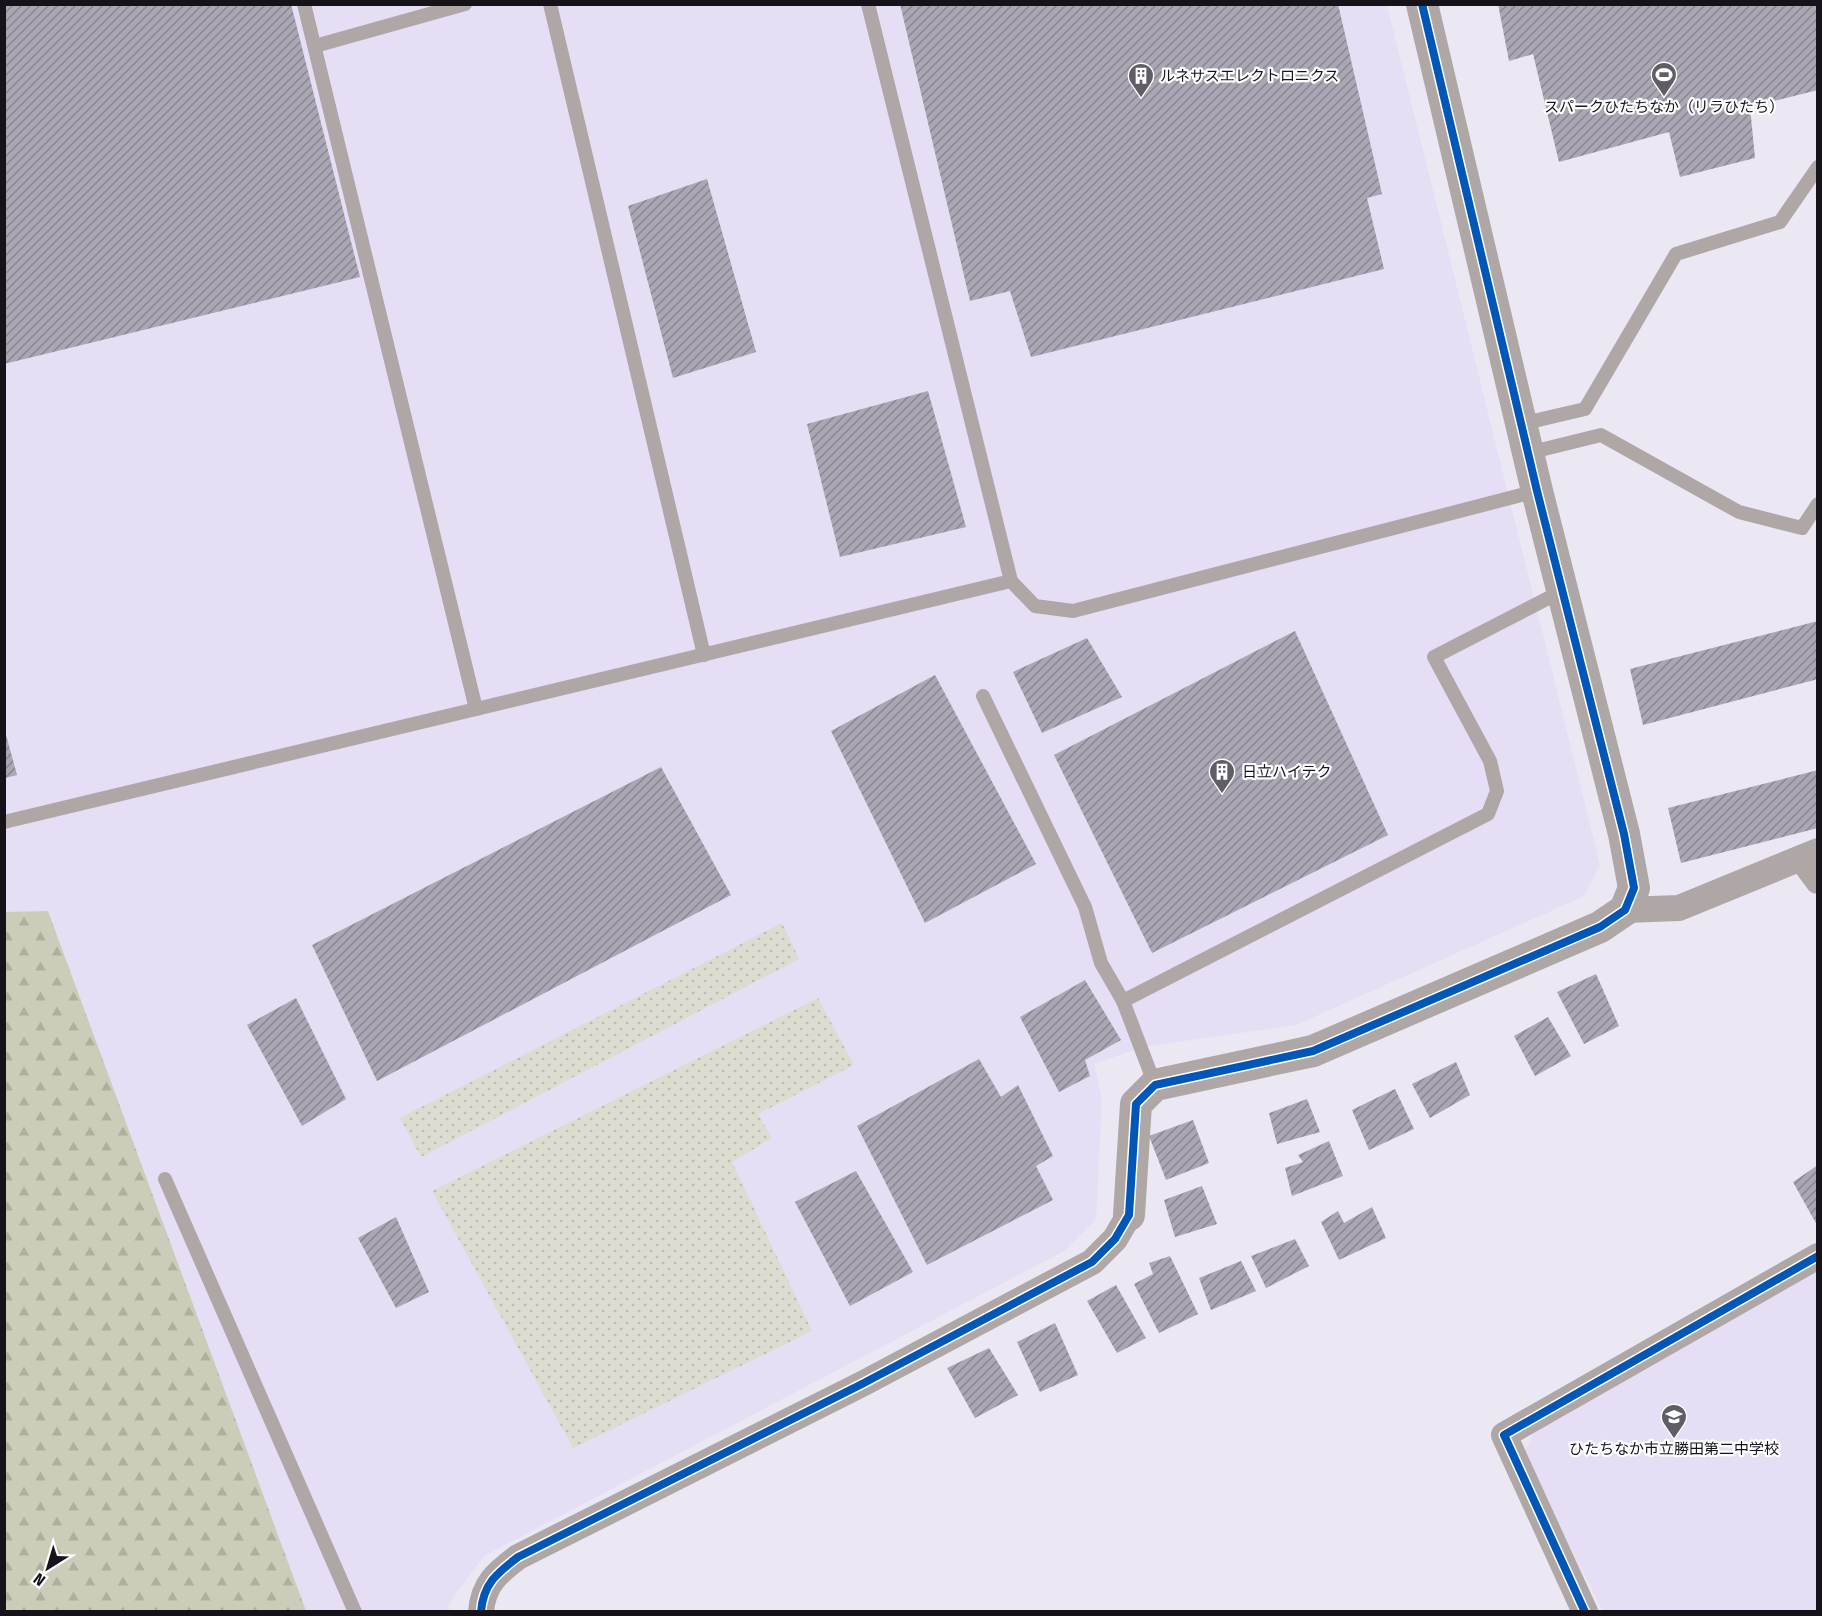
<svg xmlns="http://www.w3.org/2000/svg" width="1822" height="1616" font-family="'Fira Sans Condensed','Noto Sans JP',sans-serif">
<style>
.built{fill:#e6def4}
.grass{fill:url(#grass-dots)}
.forest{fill:url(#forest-firs)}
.building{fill:url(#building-hatch)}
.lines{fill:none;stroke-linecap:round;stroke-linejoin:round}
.service{stroke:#aea7a6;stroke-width:14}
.minor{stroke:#aea7a6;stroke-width:26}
.tertiary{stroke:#aea7a6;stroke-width:32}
.cycleway-casing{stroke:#fff;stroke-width:11}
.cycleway{stroke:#0057b8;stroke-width:8}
.labels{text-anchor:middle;stroke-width:4.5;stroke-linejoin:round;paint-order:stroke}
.poi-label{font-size:15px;fill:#15121a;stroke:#fff;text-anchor:start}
</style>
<defs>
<pattern id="grass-dots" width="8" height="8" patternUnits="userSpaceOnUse" patternTransform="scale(1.5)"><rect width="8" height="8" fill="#dcdcd1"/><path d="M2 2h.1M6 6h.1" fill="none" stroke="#bcbcb3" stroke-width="1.8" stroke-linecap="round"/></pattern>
<pattern id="forest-firs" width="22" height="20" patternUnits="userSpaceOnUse" patternTransform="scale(1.5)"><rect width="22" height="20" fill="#cccdb9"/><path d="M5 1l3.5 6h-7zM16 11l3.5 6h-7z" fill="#aeaf9e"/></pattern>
<pattern id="building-hatch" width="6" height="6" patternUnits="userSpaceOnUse" patternTransform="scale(1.5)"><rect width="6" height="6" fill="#aaa6b3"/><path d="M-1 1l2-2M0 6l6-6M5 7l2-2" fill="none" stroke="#898691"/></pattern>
</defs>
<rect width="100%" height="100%" fill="#ebe7f3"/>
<!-- built -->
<g class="built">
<polygon points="5,5 1387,5 1600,865 1584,896 1296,1025 1142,1047 1094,1064 1102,1099 1096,1219 1064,1251 484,1556 448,1605 450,1611 5,1612"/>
<polygon points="1817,1266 1817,1611 1603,1611 1523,1455 1537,1425"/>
</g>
<!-- grass -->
<g class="grass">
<polygon points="782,923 799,959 421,1157 400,1118"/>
<polygon points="818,998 854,1065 758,1114 772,1138 732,1162 812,1331 573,1448 432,1191"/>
</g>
<!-- forest -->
<polygon class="forest" points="48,911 306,1611 5,1611 5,912"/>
<!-- building -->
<g class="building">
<polygon points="4,4 291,4 360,277 4,364"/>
<polygon points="900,4 1338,4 1382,194 1367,198 1384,269 1031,357 1010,291 970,301"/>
<polygon points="1498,4 1818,4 1818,90 1750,107 1755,158 1680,177 1669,132 1559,162 1533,54 1509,61"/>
<polygon points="707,179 756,352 673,378 628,206"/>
<polygon points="928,391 966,527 840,557 807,424"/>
<polygon points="1818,621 1818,679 1643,725 1630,669"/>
<polygon points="1295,631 1388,835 1152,953 1054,755"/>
<polygon points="1087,638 1122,697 1042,733 1013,672"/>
<polygon points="935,675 1036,864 925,923 831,731"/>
<polygon points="5,731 17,775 5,778"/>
<polygon points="661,767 731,895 377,1081 312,945"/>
<polygon points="1818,770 1818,828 1681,863 1668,808"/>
<polygon points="1596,974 1619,1026 1584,1044 1557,992"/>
<polygon points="1085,980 1121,1040 1085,1060 1090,1076 1059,1092 1020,1017"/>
<polygon points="296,998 346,1099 302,1126 247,1025"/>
<polygon points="1548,1017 1571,1056 1535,1076 1514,1036"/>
<polygon points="979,1059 1001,1097 1018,1085 1053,1156 1036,1166 1053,1200 927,1265 857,1126"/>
<polygon points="1456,1062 1470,1095 1430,1118 1412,1084"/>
<polygon points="1395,1089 1414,1129 1369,1150 1352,1110"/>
<polygon points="1307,1099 1320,1132 1277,1144 1269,1113"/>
<polygon points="1193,1120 1209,1163 1166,1180 1149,1136"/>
<polygon points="1329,1141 1343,1176 1292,1196 1285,1168 1303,1162 1298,1155"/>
<polygon points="1818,1165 1818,1227 1793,1182"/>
<polygon points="856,1171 913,1272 850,1306 795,1202"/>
<polygon points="1202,1186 1217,1224 1175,1237 1164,1200"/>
<polygon points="1372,1207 1386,1238 1339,1260 1321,1222 1338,1211 1344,1223"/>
<polygon points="396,1217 429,1292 396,1308 358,1238"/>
<polygon points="1295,1239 1309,1266 1266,1288 1251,1256"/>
<polygon points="1170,1256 1198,1314 1159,1333 1134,1284 1153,1274 1149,1263"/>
<polygon points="1241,1261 1256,1291 1211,1310 1199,1278"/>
<polygon points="1116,1285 1146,1338 1117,1353 1087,1301"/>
<polygon points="1055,1323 1078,1375 1040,1392 1017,1342"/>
<polygon points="989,1348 1018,1395 975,1418 947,1368"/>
</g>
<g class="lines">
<!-- service -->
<g class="service">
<polyline points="304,4 476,709"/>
<polyline points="550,4 704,655"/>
<polyline points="868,4 1011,581 1035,606 1073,611 1537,491"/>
<polyline points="315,46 465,4"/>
<polyline points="1521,424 1585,409 1676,254 1780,222 1818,167"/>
<polyline points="1528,453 1601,435 1739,512 1802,528 1818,504"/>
<polyline points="983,696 1085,907 1101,963 1123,1001 1155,1085"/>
<polyline points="4,822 1011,581"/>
<polyline points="1123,1001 1488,814 1497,791 1490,761 1434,657 1562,591"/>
<polyline points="165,1179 355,1612"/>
</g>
<!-- minor -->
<g class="minor">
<polyline points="1801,858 1818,881"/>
<polyline points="1625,910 1679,908 1818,851"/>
<path d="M481 1612C483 1584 497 1573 518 1557L862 1384 1092 1262 1115 1239 1129 1215"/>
<polyline points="1585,1612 1504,1435 1818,1256"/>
</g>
<!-- tertiary -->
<polyline class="tertiary" points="1129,1215 1136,1104 1155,1085 1313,1051 1600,927 1625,910 1634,888 1624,834 1537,491 1422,4"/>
<defs>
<g id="cycleway">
<path d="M481 1612C483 1584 497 1573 518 1557L862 1384 1092 1262 1115 1239 1129 1215 1136 1104 1155 1085 1313 1051 1600 927 1625 910 1634 888 1624 834 1537 491 1422 4"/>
<polyline points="1585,1612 1504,1435 1818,1256"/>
</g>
</defs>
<!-- cycleway casing -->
<use href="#cycleway" class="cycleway-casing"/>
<!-- cycleway -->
<use href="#cycleway" class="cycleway"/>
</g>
<!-- icons -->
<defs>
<symbol id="stadium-pin" viewBox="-11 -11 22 30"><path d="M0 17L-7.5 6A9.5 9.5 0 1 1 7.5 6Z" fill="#605d66" stroke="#fff"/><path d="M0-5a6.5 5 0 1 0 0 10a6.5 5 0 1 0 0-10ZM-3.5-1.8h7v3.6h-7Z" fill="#fff"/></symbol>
<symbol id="building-pin" viewBox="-11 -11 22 30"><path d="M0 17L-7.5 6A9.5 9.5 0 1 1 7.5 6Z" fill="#605d66" stroke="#fff"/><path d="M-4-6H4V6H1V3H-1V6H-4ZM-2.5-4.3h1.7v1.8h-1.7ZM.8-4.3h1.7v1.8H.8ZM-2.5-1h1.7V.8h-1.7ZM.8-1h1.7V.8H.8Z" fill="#fff"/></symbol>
<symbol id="school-pin" viewBox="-11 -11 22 30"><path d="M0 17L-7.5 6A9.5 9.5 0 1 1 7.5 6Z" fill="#605d66" stroke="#fff"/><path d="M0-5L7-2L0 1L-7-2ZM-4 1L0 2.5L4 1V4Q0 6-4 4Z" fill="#fff"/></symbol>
</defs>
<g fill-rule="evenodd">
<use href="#stadium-pin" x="1649" y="60" width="30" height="40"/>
<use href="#building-pin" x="1126" y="61" width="30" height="40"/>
<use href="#building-pin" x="1207" y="757" width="30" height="40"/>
<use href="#school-pin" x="1659" y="1402" width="30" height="40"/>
</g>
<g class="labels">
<!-- poi labels -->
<g class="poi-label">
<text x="1160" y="81">ルネサスエレクトロニクス</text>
<text x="1664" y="112" text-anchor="middle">スパークひたちなか（リラひたち）</text>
<text x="1242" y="777">日立ハイテク</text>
<text x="1674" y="1454" text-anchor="middle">ひたちなか市立勝田第二中学校</text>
</g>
</g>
<!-- border -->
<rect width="1822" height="1616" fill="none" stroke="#15121a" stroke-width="12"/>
<!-- north arrow -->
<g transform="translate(48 1568) rotate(217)" stroke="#ffffff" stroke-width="4.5" paint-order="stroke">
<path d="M0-4.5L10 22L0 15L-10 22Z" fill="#15121a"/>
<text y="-9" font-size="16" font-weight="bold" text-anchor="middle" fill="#15121a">N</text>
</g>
</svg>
